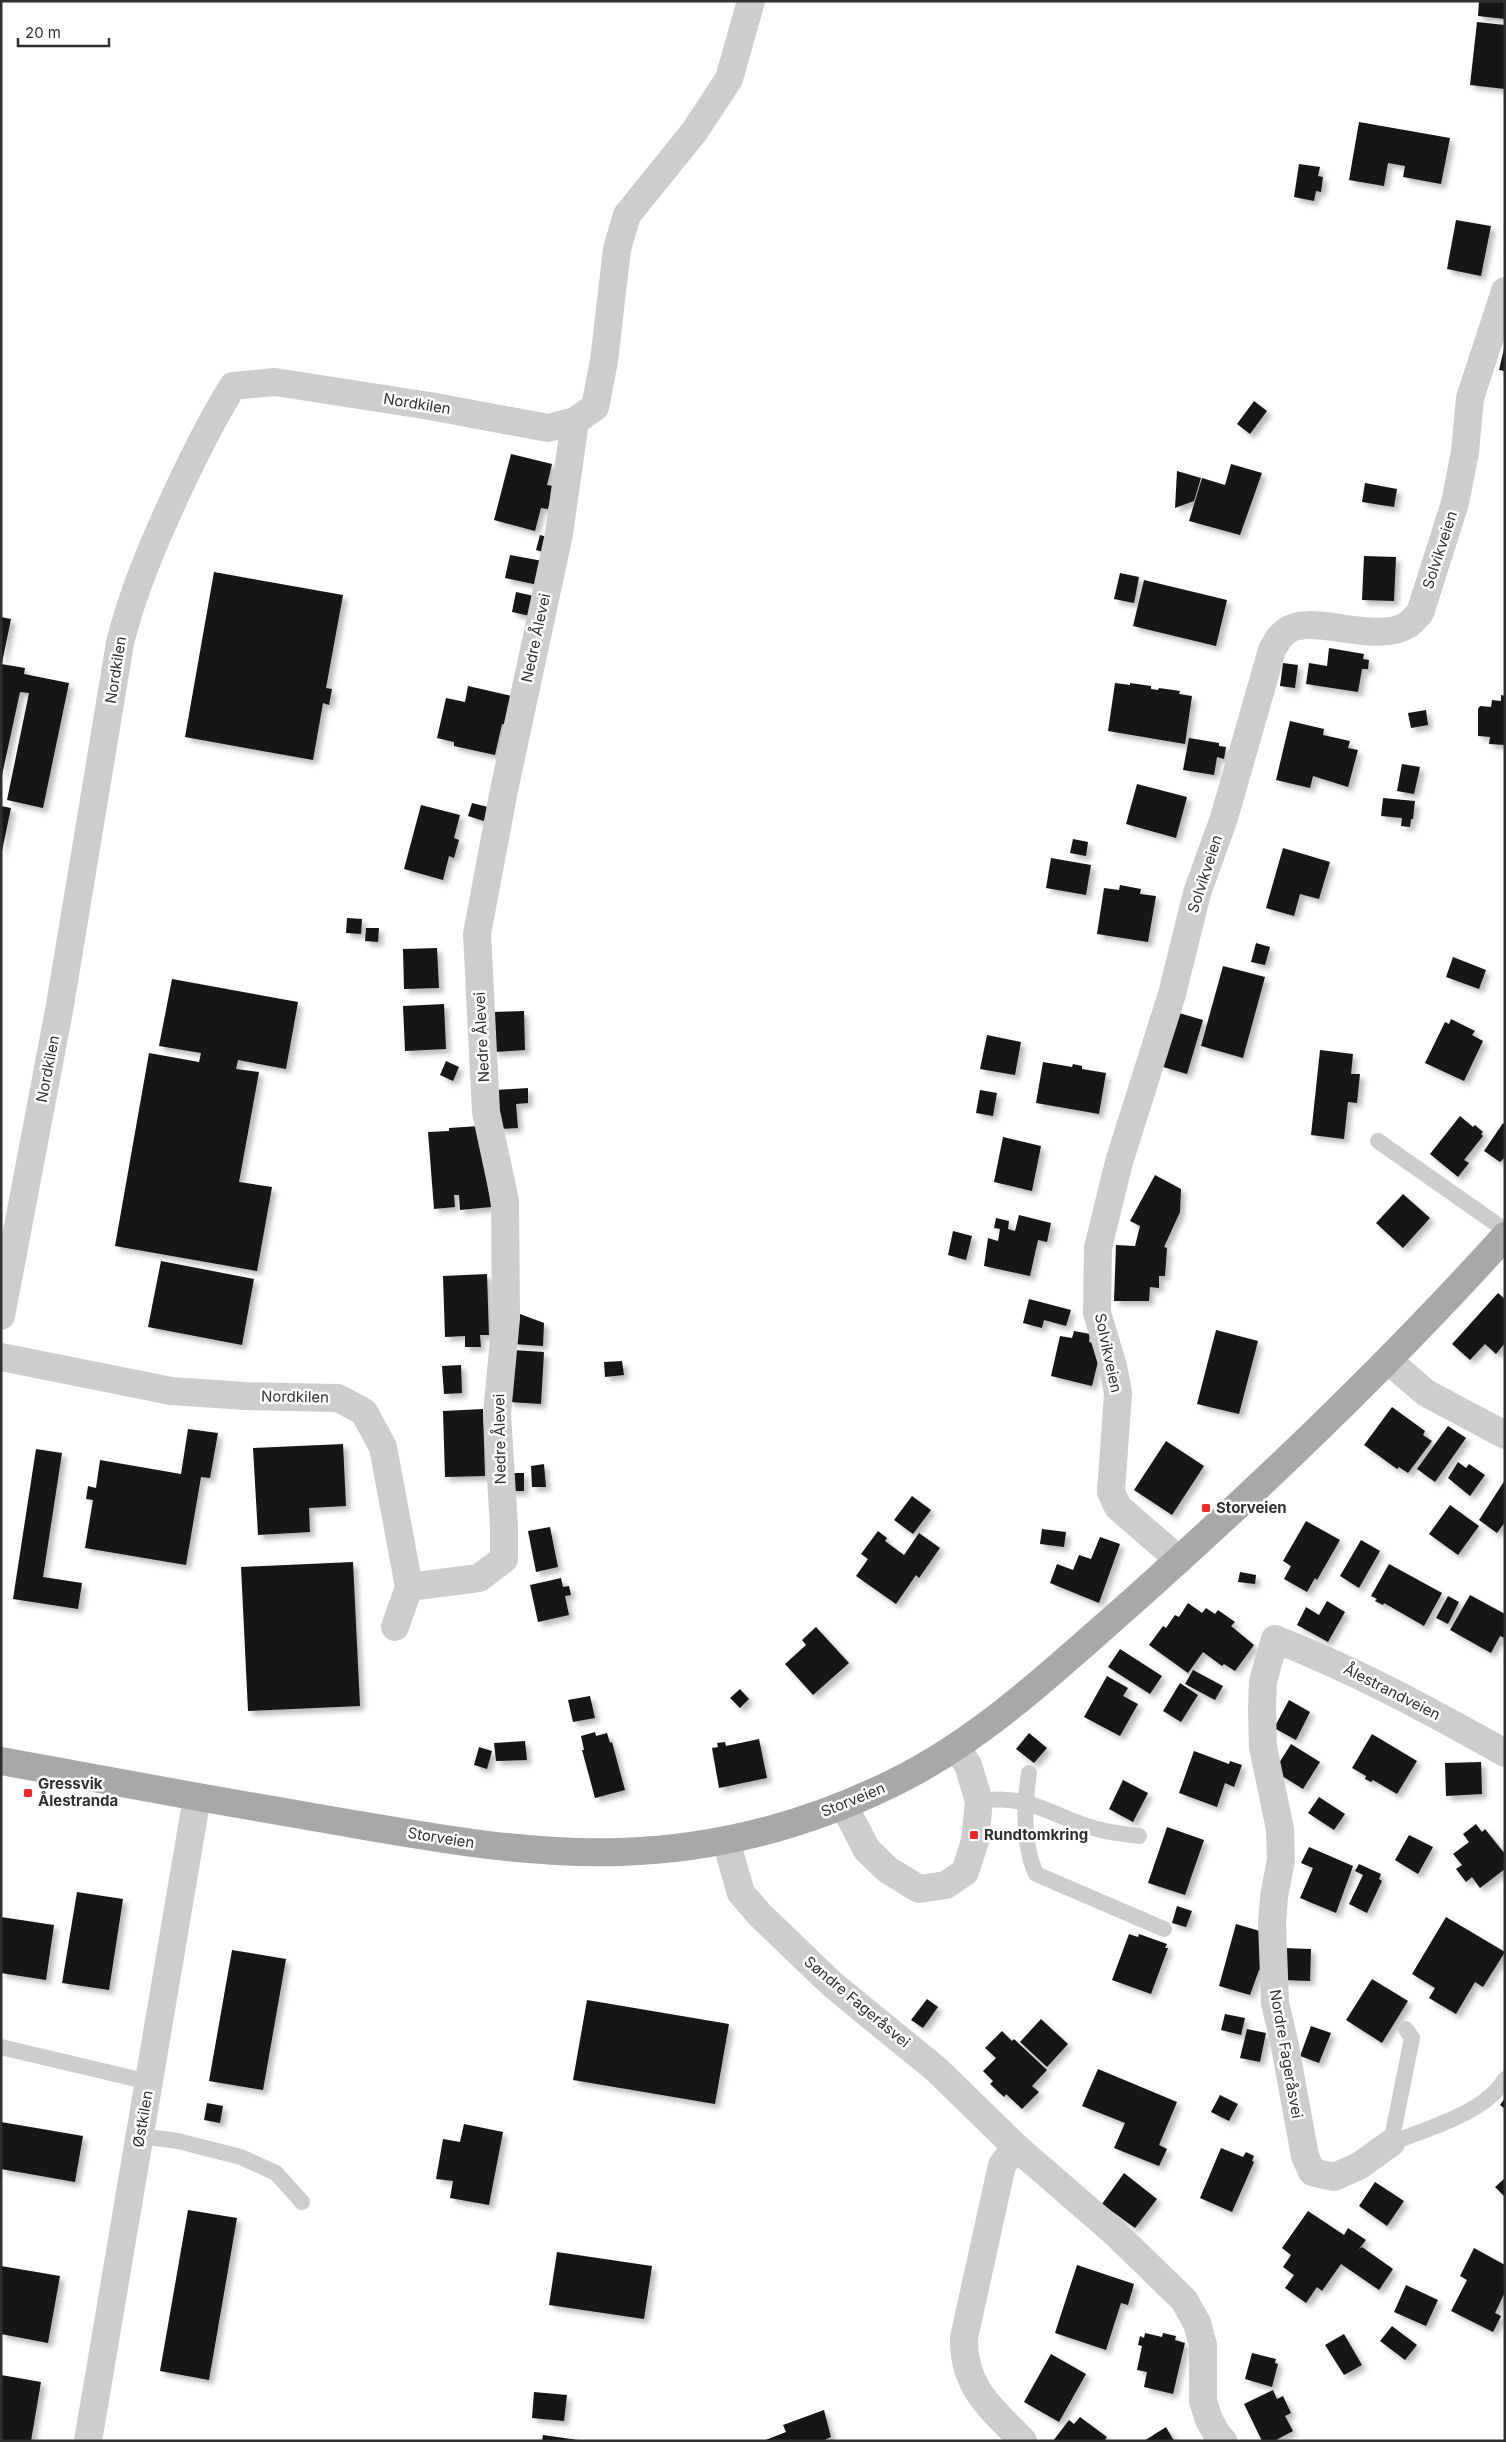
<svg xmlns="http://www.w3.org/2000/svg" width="1506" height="2442" font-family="Inter,sans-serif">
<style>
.building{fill:#171717;filter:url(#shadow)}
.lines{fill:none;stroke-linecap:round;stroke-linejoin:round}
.lane{stroke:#cdcdcd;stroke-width:16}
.street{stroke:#cdcdcd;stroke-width:28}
.primary{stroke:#a8a8a8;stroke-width:28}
.poi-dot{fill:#f42525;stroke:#fff;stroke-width:2}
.labels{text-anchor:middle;stroke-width:5;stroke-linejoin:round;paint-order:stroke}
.street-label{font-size:15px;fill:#303030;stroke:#fff}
.poi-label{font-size:15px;font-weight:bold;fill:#303030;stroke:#fff;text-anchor:start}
</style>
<defs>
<filter id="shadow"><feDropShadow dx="4.5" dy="4.5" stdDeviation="2.5" flood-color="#0004"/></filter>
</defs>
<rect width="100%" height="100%" fill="#fff"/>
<!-- building -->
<g class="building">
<polygon points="1479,1 1505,1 1505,19 1478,16"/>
<polygon points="1477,22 1505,25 1505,89 1470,85"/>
<polygon points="1359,122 1450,138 1441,184 1403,177 1405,166 1388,163 1384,186 1349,180"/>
<polygon points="1299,164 1320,167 1318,176 1323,177 1321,192 1316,191 1314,201 1294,197"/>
<polygon points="1456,220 1491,226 1481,276 1447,269"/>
<polygon points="1504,349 1505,349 1505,371 1499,370"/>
<polygon points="1254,401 1267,411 1250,434 1237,424"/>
<polygon points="511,454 552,464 547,485 554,486 548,509 541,508 535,531 494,520"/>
<polygon points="1231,464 1262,473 1240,535 1189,521 1202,478 1225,485"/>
<polygon points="1177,471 1201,478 1194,501 1175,508"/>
<polygon points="1365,483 1397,489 1394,507 1362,502"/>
<polygon points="540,535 555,539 551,554 536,550"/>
<polygon points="510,555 548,562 543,586 505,578"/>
<polygon points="1364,556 1396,557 1394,601 1362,600"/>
<polygon points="214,572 343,595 326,688 332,689 329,705 323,703 313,760 185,737"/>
<polygon points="1120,573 1139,577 1134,603 1114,599"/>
<polygon points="1144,580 1227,600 1216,646 1133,626"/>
<polygon points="516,592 534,596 530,616 512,612"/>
<polygon points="1,617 11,619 2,663 1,663"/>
<polygon points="1329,648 1364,654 1363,659 1369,660 1368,669 1362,669 1358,692 1306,684 1309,663 1327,666"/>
<polygon points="1283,663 1298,665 1295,688 1280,686"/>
<polygon points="1,664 25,668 24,674 69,683 43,808 7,800 29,693 20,692 1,780"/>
<polygon points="1115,683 1130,685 1130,683 1151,686 1151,689 1158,690 1159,688 1180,691 1179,694 1192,696 1185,744 1108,731"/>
<polygon points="468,686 516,697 510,726 502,724 495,755 454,746 454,742 437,738 446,698 465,702"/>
<polygon points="1501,695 1505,696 1505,745 1489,744 1490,737 1478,736 1478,709 1480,706 1491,707 1492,700 1501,701"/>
<polygon points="1426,710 1428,725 1411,728 1408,713"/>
<polygon points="1290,721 1324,729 1323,735 1350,741 1348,748 1358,750 1348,787 1313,776 1310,788 1276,780"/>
<polygon points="1189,738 1219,743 1219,746 1226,747 1224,759 1217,757 1214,775 1183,770"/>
<polygon points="1402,764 1420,767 1414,794 1397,791"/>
<polygon points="1137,784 1187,797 1176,838 1126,824"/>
<polygon points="1383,798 1415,801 1413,819 1411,819 1410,827 1401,826 1402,818 1381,816"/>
<polygon points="472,803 488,807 484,821 468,816"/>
<polygon points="421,805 460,815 454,838 459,840 454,858 449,856 443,880 404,869"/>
<polygon points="1,806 11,808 2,851 1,851"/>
<polygon points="1073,839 1088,842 1086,856 1070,853"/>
<polygon points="1283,848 1330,862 1319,899 1300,894 1294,916 1266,908"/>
<polygon points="1051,858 1091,865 1086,895 1046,888"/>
<polygon points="1120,885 1141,889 1140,894 1156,896 1148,942 1097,934 1104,888 1119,890"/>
<polygon points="347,918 362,919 361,934 346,933"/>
<polygon points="366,928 379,928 378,942 365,941"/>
<polygon points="1256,943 1270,947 1265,965 1251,962"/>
<polygon points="437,948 439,988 404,989 403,949"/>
<polygon points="1453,957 1486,970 1479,989 1446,977"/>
<polygon points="1223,966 1265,977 1243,1058 1201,1046"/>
<polygon points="172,979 298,1002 286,1069 238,1060 236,1069 259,1072 239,1182 272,1187 257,1271 115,1246 149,1053 199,1062 201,1053 159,1046"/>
<polygon points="444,1004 446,1049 405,1051 403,1006"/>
<polygon points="524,1011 525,1050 494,1052 493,1012"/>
<polygon points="1179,1013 1203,1020 1187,1074 1163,1067"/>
<polygon points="1451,1019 1475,1031 1472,1035 1483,1041 1464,1081 1425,1063 1445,1022 1449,1024"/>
<polygon points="987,1035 1021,1042 1015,1075 980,1069"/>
<polygon points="1320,1050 1353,1054 1351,1074 1360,1074 1357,1103 1348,1102 1344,1139 1311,1135"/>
<polygon points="446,1061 459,1067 453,1081 440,1075"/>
<polygon points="1043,1062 1072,1067 1073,1064 1082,1066 1082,1069 1106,1073 1099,1114 1036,1103"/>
<polygon points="528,1088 528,1103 516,1104 518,1128 499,1129 496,1090"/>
<polygon points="980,1090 997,1093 993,1116 976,1113"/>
<polygon points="1460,1116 1473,1127 1475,1125 1483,1132 1481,1134 1483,1136 1464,1160 1469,1163 1458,1177 1430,1154"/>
<polygon points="1503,1123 1505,1125 1505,1157 1500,1162 1484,1151"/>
<polygon points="479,1126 491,1207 460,1210 459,1195 454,1195 455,1207 434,1209 428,1132 449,1131 449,1128"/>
<polygon points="1003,1137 1041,1146 1032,1191 994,1182"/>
<polygon points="1155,1175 1181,1189 1180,1212 1164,1247 1167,1248 1165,1276 1159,1276 1159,1288 1150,1287 1149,1301 1114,1301 1116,1245 1135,1246 1140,1226 1130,1221"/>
<polygon points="1403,1194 1430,1218 1403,1248 1376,1223"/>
<polygon points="1019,1215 1051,1223 1047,1242 1038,1240 1030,1276 984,1266 988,1238 998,1241 1000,1229 994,1228 996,1218 1009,1221 1008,1229 1015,1231"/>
<polygon points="953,1231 972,1236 966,1260 948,1255"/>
<polygon points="161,1261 254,1279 242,1345 148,1327"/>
<polygon points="487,1274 489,1335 480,1335 481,1347 465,1347 465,1336 445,1337 443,1276"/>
<polygon points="1498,1293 1505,1299 1505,1343 1496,1354 1485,1344 1470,1360 1452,1344"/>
<polygon points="1029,1299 1071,1310 1066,1326 1044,1320 1042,1328 1023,1323"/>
<polygon points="520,1314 544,1323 543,1346 513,1344"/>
<polygon points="1216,1330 1258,1341 1239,1414 1197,1404"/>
<polygon points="1074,1331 1090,1334 1089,1342 1102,1345 1092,1386 1051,1376 1060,1336 1072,1338"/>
<polygon points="512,1350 544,1352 541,1404 509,1402"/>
<polygon points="622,1361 624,1375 605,1377 604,1362"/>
<polygon points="461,1365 462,1393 444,1394 442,1366"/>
<polygon points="1392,1407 1425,1431 1423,1435 1432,1441 1408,1473 1399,1467 1397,1469 1364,1445"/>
<polygon points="483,1409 485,1476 445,1477 443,1411"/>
<polygon points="1448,1426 1466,1438 1435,1482 1417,1469"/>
<polygon points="188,1429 218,1433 210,1478 201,1477 186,1565 85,1548 93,1500 86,1499 88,1486 96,1488 100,1460 181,1474"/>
<polygon points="1166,1441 1204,1466 1172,1515 1134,1490"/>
<polygon points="343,1444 346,1506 309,1508 310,1532 258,1535 253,1448"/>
<polygon points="36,1449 62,1453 43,1577 82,1583 78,1609 13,1599"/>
<polygon points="1458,1462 1466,1468 1469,1464 1485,1475 1470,1496 1448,1478"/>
<polygon points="544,1464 546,1487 532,1487 531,1466"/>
<rect x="509" y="1473" width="15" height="18"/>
<polygon points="1505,1480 1505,1522 1497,1533 1479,1520"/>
<polygon points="912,1496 931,1510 913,1534 894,1520"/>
<polygon points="1450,1505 1479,1526 1458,1555 1429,1534"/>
<polygon points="1306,1521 1340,1540 1317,1580 1315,1578 1307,1592 1284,1579 1291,1566 1283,1561"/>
<polygon points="550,1527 558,1567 536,1572 528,1531"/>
<polygon points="1042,1529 1066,1532 1064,1547 1040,1544"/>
<polygon points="878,1531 887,1538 885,1541 904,1555 919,1533 940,1548 919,1578 916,1575 896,1604 856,1576 868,1559 861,1554"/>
<polygon points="1100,1537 1120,1544 1099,1603 1050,1583 1057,1564 1073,1570 1079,1555 1091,1559"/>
<polygon points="1361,1540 1380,1551 1359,1588 1340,1576"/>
<polygon points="353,1562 360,1706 248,1711 241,1567"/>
<polygon points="1389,1564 1442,1593 1424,1626 1384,1603 1383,1605 1375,1601 1377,1599 1371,1596"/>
<polygon points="1240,1572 1256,1575 1255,1584 1238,1582"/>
<polygon points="561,1578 563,1587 569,1586 571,1595 565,1596 569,1615 538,1622 530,1585"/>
<polygon points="1470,1595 1505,1614 1505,1638 1500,1636 1491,1653 1450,1630"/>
<polygon points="1448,1596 1459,1602 1448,1624 1436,1618"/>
<polygon points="1327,1601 1345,1612 1328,1642 1297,1625 1306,1607 1319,1615"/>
<polygon points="1188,1603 1202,1613 1206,1608 1215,1614 1218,1610 1235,1622 1231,1626 1254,1645 1235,1671 1224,1664 1222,1666 1203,1652 1188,1673 1149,1645 1163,1626 1166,1628 1175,1615 1179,1617"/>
<polygon points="816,1627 849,1663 813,1695 785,1664 806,1645 802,1640"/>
<polygon points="1120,1649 1162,1676 1150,1694 1108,1667"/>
<polygon points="1193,1670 1223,1686 1215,1700 1185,1684"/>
<polygon points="1107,1676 1128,1688 1123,1696 1138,1704 1120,1736 1084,1717"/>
<polygon points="1180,1683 1198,1695 1181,1722 1163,1711"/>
<polygon points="740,1689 749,1699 740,1708 730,1698"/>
<polygon points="590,1696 595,1718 573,1722 568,1700"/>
<polygon points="1289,1700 1310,1712 1296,1740 1274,1728"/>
<polygon points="595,1732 596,1736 607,1733 610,1743 612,1742 625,1790 595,1798 582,1750 584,1750 581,1736"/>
<polygon points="1029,1733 1047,1748 1034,1763 1016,1749"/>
<polygon points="1372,1734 1417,1761 1397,1794 1373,1780 1371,1782 1365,1779 1366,1776 1352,1768"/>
<polygon points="759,1739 767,1778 719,1788 712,1748 718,1747 717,1743 725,1742 726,1746"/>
<polygon points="525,1741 527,1760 496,1761 494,1743"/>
<polygon points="1291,1744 1320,1762 1303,1789 1274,1771"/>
<polygon points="479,1747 492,1751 487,1769 474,1765"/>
<polygon points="1194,1751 1229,1764 1230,1761 1242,1765 1234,1787 1225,1783 1217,1807 1179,1793"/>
<polygon points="1481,1762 1482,1794 1446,1796 1445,1763"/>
<polygon points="1123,1780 1148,1793 1133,1822 1109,1809"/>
<polygon points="1319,1797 1345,1814 1334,1830 1308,1813"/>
<polygon points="1476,1824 1482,1832 1485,1829 1505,1854 1505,1869 1480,1888 1472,1877 1466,1882 1456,1869 1462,1865 1453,1854 1469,1842 1463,1834"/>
<polygon points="1167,1827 1204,1840 1185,1895 1148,1883"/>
<polygon points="1409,1835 1433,1847 1418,1874 1395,1860"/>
<polygon points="1309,1847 1353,1866 1336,1913 1300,1898 1313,1868 1301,1863"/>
<polygon points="1359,1864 1381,1874 1379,1879 1382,1881 1367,1913 1349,1904 1363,1875 1355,1871"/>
<polygon points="77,1892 123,1899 109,1990 62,1983"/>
<polygon points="1177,1906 1192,1911 1186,1927 1172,1923"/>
<polygon points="1,1917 54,1925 46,1980 1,1973"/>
<polygon points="1446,1917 1505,1952 1483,1987 1475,1982 1456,2014 1429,1998 1435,1988 1412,1974"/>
<polygon points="1236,1924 1270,1934 1262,1971 1259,1970 1250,1995 1219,1986"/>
<polygon points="1129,1934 1138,1937 1139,1934 1167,1944 1165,1948 1168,1948 1151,1994 1112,1980"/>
<polygon points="1284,1948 1311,1949 1310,1981 1283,1980"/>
<polygon points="232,1950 286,1959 263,2090 209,2081"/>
<polygon points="1372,1979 1408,2001 1382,2043 1346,2020"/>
<polygon points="927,1999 938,2007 923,2028 911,2020"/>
<polygon points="587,2000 729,2024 715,2104 573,2080"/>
<polygon points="1225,2014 1245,2018 1241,2035 1221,2030"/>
<polygon points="1041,2019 1068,2044 1047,2067 1020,2042"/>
<polygon points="1311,2026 1331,2033 1319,2063 1300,2056"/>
<polygon points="1247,2029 1266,2033 1260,2062 1240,2058"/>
<polygon points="1002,2031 1012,2041 1014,2039 1047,2070 1032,2086 1039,2092 1022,2109 1006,2094 1004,2097 990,2084 993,2081 983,2071 996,2058 985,2048"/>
<polygon points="1098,2069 1177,2102 1159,2145 1167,2149 1159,2166 1114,2148 1125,2123 1082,2106"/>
<polygon points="1220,2095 1238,2104 1229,2121 1211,2112"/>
<polygon points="1505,2098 1505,2109 1500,2105"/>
<polygon points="207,2103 223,2106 220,2123 204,2120"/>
<polygon points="1,2122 83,2136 75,2182 1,2169"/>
<polygon points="464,2124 503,2132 489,2205 450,2198 453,2181 436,2179 443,2139 460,2142"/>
<polygon points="1221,2148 1243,2157 1246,2152 1254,2156 1252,2161 1254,2162 1232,2212 1200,2198"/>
<polygon points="1124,2173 1157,2199 1135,2228 1102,2204"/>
<polygon points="1505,2178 1505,2197 1495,2187"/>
<polygon points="1375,2182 1404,2201 1387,2226 1359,2206"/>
<polygon points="188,2210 237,2218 209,2380 160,2371"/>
<polygon points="1308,2211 1344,2235 1348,2228 1366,2240 1359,2249 1362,2247 1393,2269 1379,2290 1341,2264 1322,2291 1317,2287 1306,2303 1285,2288 1294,2275 1283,2267 1291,2255 1282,2248"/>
<polygon points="1474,2248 1505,2265 1505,2292 1495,2313 1501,2316 1493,2332 1451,2311 1467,2280 1460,2276"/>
<polygon points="557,2252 652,2266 644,2319 549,2305"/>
<polygon points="1077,2265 1134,2284 1128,2305 1121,2303 1106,2350 1055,2333"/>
<polygon points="1,2266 60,2276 48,2343 1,2334"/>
<polygon points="1406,2285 1438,2300 1426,2326 1394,2312"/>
<polygon points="1392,2326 1417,2345 1405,2360 1380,2341"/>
<polygon points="1145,2333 1162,2337 1163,2333 1176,2336 1175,2340 1185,2343 1173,2394 1144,2387 1147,2372 1137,2370 1142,2346 1138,2345 1140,2336 1144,2338"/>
<polygon points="1344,2334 1362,2365 1344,2375 1325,2345"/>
<polygon points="1252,2353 1276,2359 1275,2363 1278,2364 1272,2387 1245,2379"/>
<polygon points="1051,2354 1086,2374 1059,2422 1024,2402"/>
<polygon points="1,2375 41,2382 31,2441 1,2441"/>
<polygon points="1273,2390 1277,2399 1283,2396 1291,2413 1285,2416 1293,2431 1274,2441 1262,2441 1244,2404"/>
<polygon points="534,2392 567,2395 564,2421 532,2418"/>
<polygon points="824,2410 831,2437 822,2441 763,2441 786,2432 783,2425"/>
<polygon points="1080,2417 1107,2437 1104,2441 1053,2441 1069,2420 1074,2424"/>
<polygon points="1166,2427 1174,2441 1144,2441"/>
<polygon points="543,2435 578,2440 578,2441 542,2441"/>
</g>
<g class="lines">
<!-- lane -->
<g class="lane">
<polyline points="1378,1141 1505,1230"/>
<path d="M1029 1773C1024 1806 1022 1843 1036 1874L1164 1929"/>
<path d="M979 1801C1031 1793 1052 1817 1097 1829 1111 1833 1126 1834 1139 1836"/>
<path d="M1406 2029 1412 2038 1391 2143C1426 2129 1486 2113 1505 2079"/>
<polyline points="1,2047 149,2082"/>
<polyline points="140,2136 178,2141 241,2157 276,2173 302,2202"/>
</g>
<!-- street -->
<g class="street">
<path d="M1 1316 60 1005 120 643C133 590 155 540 178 490 195 454 212 419 233 386L275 382 430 406 548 428 575 421 595 407 604 361 617 249 627 215 694 132 729 79 751 1"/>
<polyline points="1,1357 171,1391 245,1396 338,1398 364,1412 383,1447 409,1587 395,1627"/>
<polyline points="1389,1361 1426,1393 1505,1435"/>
<path d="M1179 1560 1118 1507 1111 1492 1118 1393 1113 1366 1097 1313 1098 1248 1119 1162 1172 994 1197 893 1224 818 1272 650C1275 645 1278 638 1283 634 1306 609 1375 647 1409 624 1413 621 1416 616 1420 613L1455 503 1465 452 1470 398 1505 291"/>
<polyline points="409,1587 479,1578 504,1559 504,1527 497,1414 506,1318 505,1201 486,1112 477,934 504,790 559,534 575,421"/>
<polyline points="844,1806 867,1850 888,1870 919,1889 946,1885 965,1872 975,1841 979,1801 968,1765 956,1747"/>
<polyline points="726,1841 741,1893 759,1914 833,1985 937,2070 1016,2147 1114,2232 1184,2300 1197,2323 1203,2345 1203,2401 1209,2420 1219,2437 1223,2441"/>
<path d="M1391 2143 1359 2166 1334 2177 1312 2172 1305 2156 1284 2041 1275 2003 1272 1923 1274 1897 1281 1860 1280 1829 1263 1747 1262 1709 1263 1681 1275 1639C1355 1670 1430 1711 1505 1753"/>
<path d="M1016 2147 1002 2165 964 2338C963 2387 991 2408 1023 2441"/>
<polyline points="88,2441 197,1797"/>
</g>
<!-- primary -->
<path class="primary" d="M1 1761C113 1782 224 1802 336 1821 430 1837 525 1855 621 1852 717 1849 811 1824 897 1781 985 1737 1059 1666 1132 1602 1262 1486 1388 1366 1505 1236"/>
</g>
<!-- markers -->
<g class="poi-dot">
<rect x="1201" y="1503" width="10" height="10" rx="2.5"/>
<rect x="23" y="1788" width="10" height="10" rx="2.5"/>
<rect x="969" y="1830" width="10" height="10" rx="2.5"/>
</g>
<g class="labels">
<!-- street labels -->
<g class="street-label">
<text transform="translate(417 404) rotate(9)" y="5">Nordkilen</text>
<text transform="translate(1440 550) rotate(-72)" y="5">Solvikveien</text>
<text transform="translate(536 638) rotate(-78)" y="5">Nedre Ålevei</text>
<text transform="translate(116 670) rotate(-81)" y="5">Nordkilen</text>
<text transform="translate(1205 874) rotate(-72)" y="5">Solvikveien</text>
<text transform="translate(482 1037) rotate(-93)" y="5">Nedre Ålevei</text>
<text transform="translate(48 1069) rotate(-79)" y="5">Nordkilen</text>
<text transform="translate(1108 1353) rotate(78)" y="5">Solvikveien</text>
<text transform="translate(295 1397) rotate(1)" y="5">Nordkilen</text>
<text transform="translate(500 1439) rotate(-91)" y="5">Nedre Ålevei</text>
<text transform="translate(1392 1692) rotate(27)" y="5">Ålestrandveien</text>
<text transform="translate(853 1800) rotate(-22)" y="5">Storveien</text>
<text transform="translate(441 1838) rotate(9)" y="5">Storveien</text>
<text transform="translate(857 2002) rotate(40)" y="5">Søndre Fageråsvei</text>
<text transform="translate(1286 2054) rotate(80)" y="5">Nordre Fageråsvei</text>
<text transform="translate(143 2119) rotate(-80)" y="5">Østkilen</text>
</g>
<!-- poi labels -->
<g class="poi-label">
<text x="1216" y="1513">Storveien</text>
<text x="38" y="1789">Gressvik<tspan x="38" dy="17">Ålestranda</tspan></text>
<text x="984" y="1840">Rundtomkring</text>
</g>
</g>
<!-- border -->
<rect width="1506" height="2442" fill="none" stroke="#303030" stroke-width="5"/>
<!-- scale -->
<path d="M18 38v8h91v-8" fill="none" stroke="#303030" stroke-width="2.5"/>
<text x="25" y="38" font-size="15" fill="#303030" stroke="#ffffff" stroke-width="4" paint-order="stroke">20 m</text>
</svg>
